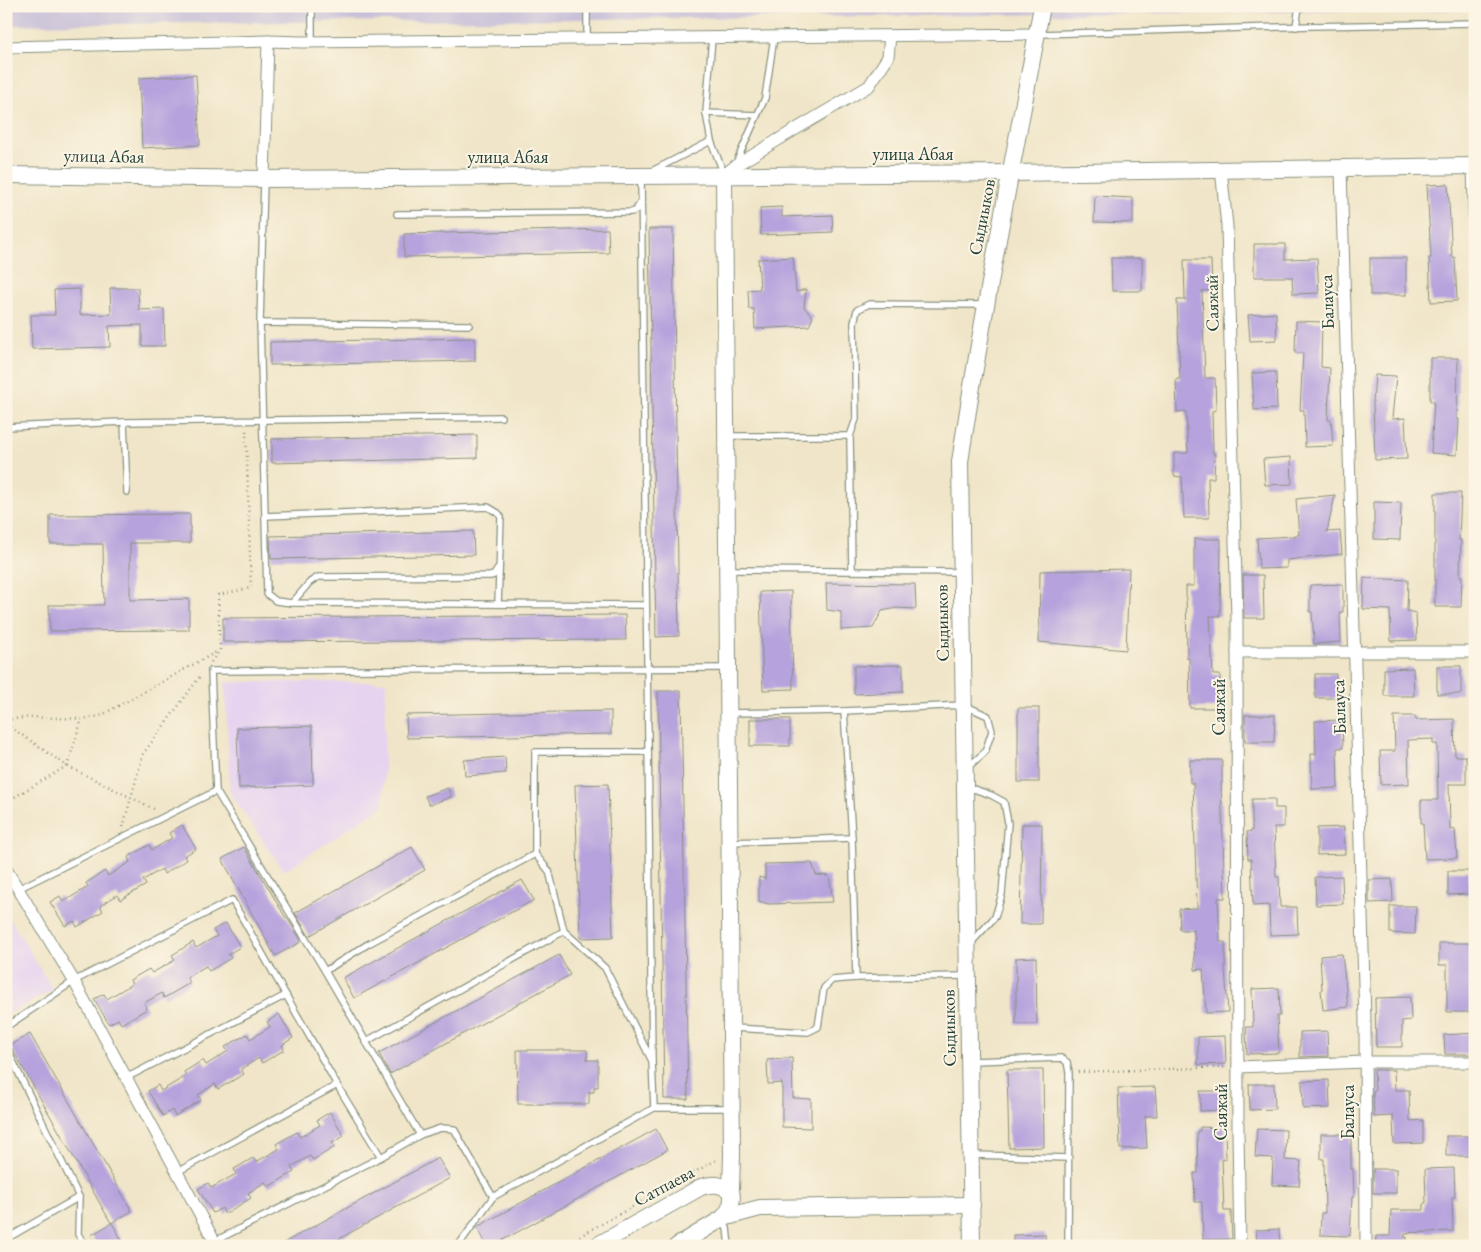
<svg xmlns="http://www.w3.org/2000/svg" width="1481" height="1252" font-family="'EB Garamond',serif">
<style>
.built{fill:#e6d3f0}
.industrial{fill:#c8c0d8}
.building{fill:#b6a3dd}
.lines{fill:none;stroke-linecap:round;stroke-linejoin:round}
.lane-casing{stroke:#88917e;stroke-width:8}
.street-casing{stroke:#88917e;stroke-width:13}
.secondary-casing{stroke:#88917e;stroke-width:18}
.path{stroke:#88917e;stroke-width:2.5;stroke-dasharray:1 4;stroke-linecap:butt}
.lane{stroke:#fff;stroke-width:5.5}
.street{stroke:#fff;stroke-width:11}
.secondary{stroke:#fff;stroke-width:16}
.labels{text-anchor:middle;stroke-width:4;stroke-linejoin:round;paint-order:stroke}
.street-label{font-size:18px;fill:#1f3d34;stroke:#fcf5e5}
</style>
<rect width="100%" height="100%" fill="#fcf5e5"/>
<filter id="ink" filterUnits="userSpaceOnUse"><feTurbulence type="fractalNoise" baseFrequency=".02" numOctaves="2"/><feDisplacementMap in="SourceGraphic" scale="10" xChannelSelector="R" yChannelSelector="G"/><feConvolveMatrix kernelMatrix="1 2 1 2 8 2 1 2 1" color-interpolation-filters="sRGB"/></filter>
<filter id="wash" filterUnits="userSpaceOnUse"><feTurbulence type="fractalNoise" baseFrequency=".0096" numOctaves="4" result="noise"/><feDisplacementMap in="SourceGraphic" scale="20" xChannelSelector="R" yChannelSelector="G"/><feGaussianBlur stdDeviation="1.12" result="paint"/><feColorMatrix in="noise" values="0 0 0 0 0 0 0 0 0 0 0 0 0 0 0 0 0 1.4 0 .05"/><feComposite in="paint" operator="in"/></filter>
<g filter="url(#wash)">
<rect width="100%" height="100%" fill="#f0e5c8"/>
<!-- built -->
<g class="built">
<polygon points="225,682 386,682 383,806 284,871 230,793"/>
<polygon points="6,912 53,990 6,1015"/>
</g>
<!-- industrial -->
<polygon class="industrial" points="6,6 1475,6 1475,10 6,25"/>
<g id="blocks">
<!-- building -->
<g class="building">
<polygon points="196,75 200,145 142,148 139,78"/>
<polygon points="1448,184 1452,257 1455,257 1457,301 1431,302 1429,258 1431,258 1427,185"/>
<polygon points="1095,196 1133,198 1133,223 1094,222"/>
<polygon points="782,207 782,217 832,215 833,232 761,235 760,208"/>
<polygon points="608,229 609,253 404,257 404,234"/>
<polygon points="649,229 673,229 679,636 656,637"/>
<polygon points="1254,244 1285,244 1285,259 1317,258 1319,293 1293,294 1292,277 1254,277"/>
<polygon points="793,257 796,292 806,289 804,307 813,317 809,326 755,329 754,309 749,309 748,290 760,289 758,259"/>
<polygon points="1111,258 1142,258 1142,291 1112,291"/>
<rect x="1370" y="258" width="36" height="37"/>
<polygon points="1184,260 1211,260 1212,290 1202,291 1205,378 1215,378 1216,410 1212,411 1213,454 1215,454 1214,478 1208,478 1209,518 1184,518 1182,477 1174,476 1174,453 1188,453 1186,411 1177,412 1176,379 1180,379 1177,300 1185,300"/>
<polygon points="110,288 138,288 139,310 164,309 165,346 142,346 142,325 109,326 110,347 32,349 31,315 55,315 54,290 80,289 80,315 111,314"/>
<polygon points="1276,313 1277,340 1250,341 1248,315"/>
<polygon points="1296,321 1322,322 1321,367 1330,368 1328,420 1331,420 1333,446 1305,447 1304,410 1300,410 1303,353 1295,353"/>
<polygon points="475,338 475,361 270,365 270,342"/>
<polygon points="1430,358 1458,358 1457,419 1459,419 1457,455 1431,453 1434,401 1430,401"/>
<polygon points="1276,372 1277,409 1254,410 1252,373"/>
<polygon points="1375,375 1396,376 1392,419 1405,418 1407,459 1375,460 1373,402"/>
<polygon points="477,435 477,458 272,463 272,439"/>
<polygon points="1291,457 1292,484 1265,485 1263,459"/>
<polygon points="1435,493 1461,493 1459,540 1461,540 1460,576 1462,576 1461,607 1435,607"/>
<polygon points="1335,495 1327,532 1340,531 1342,554 1287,560 1287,568 1259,569 1257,538 1295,536 1295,535 1299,535 1296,499"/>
<polygon points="1374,502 1401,503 1400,540 1374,539"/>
<polygon points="190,514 190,543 130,543 130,600 189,599 189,630 50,631 49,605 104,605 103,544 50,544 50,515"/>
<polygon points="473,531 474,555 271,559 270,536"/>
<polygon points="1194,539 1221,539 1220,616 1210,616 1213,675 1220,675 1220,708 1190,708 1189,658 1187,658 1186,586 1194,586"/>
<polygon points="1129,569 1126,650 1039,642 1040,571"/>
<polygon points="1243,575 1263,575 1264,618 1244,618"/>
<polygon points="1364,578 1408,580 1407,611 1416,613 1417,640 1391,641 1390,610 1363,609"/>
<polygon points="826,583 915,584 916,609 897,608 882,611 873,628 841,630 841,612 827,610"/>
<polygon points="1343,584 1343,612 1340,612 1341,642 1314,644 1312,612 1310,612 1310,585"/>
<polygon points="791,591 793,689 763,690 760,592"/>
<polygon points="625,615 626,640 223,642 223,618"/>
<polygon points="903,665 903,692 854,694 854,666"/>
<rect x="1437" y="666" width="24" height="28"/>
<polygon points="1413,668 1414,696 1384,696 1384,669"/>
<polygon points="1315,674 1336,674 1337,698 1315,698"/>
<polygon points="658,691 681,691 688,1099 664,1099"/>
<rect x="1018" y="708" width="21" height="74"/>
<polygon points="611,711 611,734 407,738 406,715"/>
<polygon points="1245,715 1275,715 1274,742 1245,742"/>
<polygon points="1394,716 1415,716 1416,720 1454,719 1455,756 1466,756 1466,784 1449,784 1450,830 1455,829 1457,858 1425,859 1423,823 1421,823 1421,800 1438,800 1437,744 1433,744 1433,739 1408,740 1409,784 1381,785 1380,751 1395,751"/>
<rect x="750" y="719" width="40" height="27"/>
<polygon points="1342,720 1343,748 1337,748 1338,788 1312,789 1311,754 1316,754 1315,721"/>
<polygon points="312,726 313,785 239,788 237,728"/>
<polygon points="505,757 506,773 465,776 464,760"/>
<polygon points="1190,760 1222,760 1222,783 1221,783 1225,898 1218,898 1220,942 1225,942 1225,969 1228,1012 1206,1013 1203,969 1195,970 1194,930 1180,930 1179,909 1197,908 1193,783 1190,783"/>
<polygon points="608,784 613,937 580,938 575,785"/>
<polygon points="448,788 451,797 429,805 425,796"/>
<polygon points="1252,799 1275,799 1275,808 1284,808 1284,827 1274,827 1276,877 1279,877 1280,907 1297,907 1298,934 1270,935 1269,905 1253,906 1251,859 1248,859 1247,832 1252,831"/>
<polygon points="1022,824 1042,824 1041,924 1020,924"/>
<polygon points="182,825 196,849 184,856 186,860 164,874 162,869 143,880 146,885 120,900 117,895 100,906 103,911 77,927 74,921 65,926 50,902 60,896 63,902 88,887 86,883 105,871 108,876 130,862 128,857 149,845 152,850 172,838 169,833"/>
<polygon points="1344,827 1345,854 1317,855 1317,828"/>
<polygon points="244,847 286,918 287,918 301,940 299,943 275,956 222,859"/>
<polygon points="412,847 425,870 309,936 295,913"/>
<polygon points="812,863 816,875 829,876 833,902 768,904 759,901 759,877 765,879 765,864"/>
<polygon points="1448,871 1469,871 1470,894 1448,895"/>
<polygon points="1342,876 1343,904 1316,905 1315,877"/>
<polygon points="1392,879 1393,902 1369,903 1369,880"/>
<polygon points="522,880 534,900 354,998 343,978"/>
<polygon points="1390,906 1416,906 1415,934 1390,933"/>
<polygon points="226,923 240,947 228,954 231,958 209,971 206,966 187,977 190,983 164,998 162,993 144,1003 147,1009 121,1024 118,1019 109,1024 94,999 104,994 107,999 132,984 130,980 149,969 152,973 175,960 172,955 193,942 196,948 217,936 213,930"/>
<polygon points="1439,943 1472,943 1473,1012 1447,1012 1447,965 1439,965"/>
<polygon points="1342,954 1348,1007 1323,1010 1321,990 1322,990 1320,956"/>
<polygon points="559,955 570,975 390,1074 379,1053"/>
<polygon points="1036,957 1037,1024 1016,1024 1016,958"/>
<polygon points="1279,988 1280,1016 1277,1016 1279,1053 1247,1054 1246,1027 1253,1027 1252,989"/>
<polygon points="1410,997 1411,1020 1402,1021 1402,1047 1376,1047 1375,998"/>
<polygon points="279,1014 293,1038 282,1045 284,1050 262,1063 259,1058 241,1069 244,1074 218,1089 215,1084 198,1095 201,1100 175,1116 172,1110 163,1116 148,1091 158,1085 161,1091 186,1076 184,1072 203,1060 206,1065 228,1051 225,1047 247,1034 250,1039 270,1027 267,1022"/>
<polygon points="1327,1031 1328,1056 1300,1057 1300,1032"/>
<polygon points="1475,1033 1475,1054 1445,1054 1444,1035"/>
<polygon points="30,1034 132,1211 111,1223 10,1045"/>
<polygon points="1225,1036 1226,1064 1198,1065 1198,1037"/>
<polygon points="517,1050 587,1050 587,1060 598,1060 598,1087 594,1087 594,1092 589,1092 589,1104 518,1104"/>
<polygon points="783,1058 792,1058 793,1098 811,1099 811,1128 782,1127 782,1083 768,1084 767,1060 783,1059"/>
<polygon points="1007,1070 1043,1070 1044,1147 1009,1148"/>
<polygon points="1374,1070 1394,1070 1395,1090 1409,1090 1410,1121 1423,1120 1423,1143 1394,1144 1393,1116 1374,1117 1373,1091 1375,1091"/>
<polygon points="1329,1080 1330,1108 1303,1109 1302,1081"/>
<polygon points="1249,1084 1274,1084 1275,1109 1250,1110"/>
<polygon points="1155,1087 1157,1116 1145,1116 1147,1148 1120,1149 1118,1088"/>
<polygon points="1200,1091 1226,1091 1226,1110 1200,1111"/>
<polygon points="330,1112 344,1136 332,1143 335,1147 313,1160 310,1156 291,1167 294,1172 268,1187 265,1182 248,1193 251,1198 225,1214 222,1208 213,1213 198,1189 208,1183 211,1188 236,1174 234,1169 253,1158 256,1162 279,1149 276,1144 297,1132 300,1137 320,1125 317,1120"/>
<polygon points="1200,1127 1225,1128 1226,1159 1222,1159 1224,1211 1231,1211 1232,1239 1203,1240 1202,1202 1195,1202 1194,1173 1198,1173 1197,1131 1200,1131"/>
<polygon points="656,1129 667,1150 492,1246 487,1246 477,1227"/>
<polygon points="1257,1129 1286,1130 1285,1160 1301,1161 1299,1186 1272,1185 1273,1158 1255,1157"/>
<polygon points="1321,1134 1351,1134 1351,1169 1353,1169 1354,1197 1352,1197 1350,1236 1320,1235 1321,1213 1325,1213 1324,1159 1321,1159"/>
<polygon points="1446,1136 1472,1136 1473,1156 1446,1156"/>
<polygon points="438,1158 450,1178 326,1246 278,1246"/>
<polygon points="1454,1168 1455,1197 1452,1197 1453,1231 1405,1233 1404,1237 1407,1237 1406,1246 1375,1246 1376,1236 1390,1236 1391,1210 1424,1210 1424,1203 1426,1203 1425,1169"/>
<rect x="1373" y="1169" width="23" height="24"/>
<polygon points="112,1223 125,1246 98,1246 91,1235"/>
<polygon points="1279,1229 1280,1246 1257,1246 1256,1230"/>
<polygon points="1045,1234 1046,1246 1013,1246 1013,1235"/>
</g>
</g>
</g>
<g filter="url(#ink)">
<use href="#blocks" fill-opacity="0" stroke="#88917e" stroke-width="1"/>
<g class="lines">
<defs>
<g id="lane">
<polyline points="312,6 312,42"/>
<polyline points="1296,27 1299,6"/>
<polyline points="1040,34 1311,26 1475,23"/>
<polyline points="587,39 587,6"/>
<polyline points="706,113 757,115"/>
<polyline points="711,141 724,174"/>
<polyline points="736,163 765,98 774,37"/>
<polyline points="652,171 711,141 706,113 712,38"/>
<polyline points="641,178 652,1059"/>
<polyline points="264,181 260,323 267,594 276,601 292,603 646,605"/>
<polyline points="397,214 632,212 636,210 640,203"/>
<polyline points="260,323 469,325"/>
<polyline points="6,427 124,422"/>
<polyline points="727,436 850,436"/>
<polyline points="127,492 124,422 501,417"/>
<polyline points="265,516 488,507 498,513 501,517 498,604"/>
<polyline points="729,570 960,572"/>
<polyline points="852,570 850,436 856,419 854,323 857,310 869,304 983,305"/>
<polyline points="292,603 310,582 318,577 490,576 494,575 499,567"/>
<polyline points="844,711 964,705 988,716 992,731 985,752 967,768"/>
<polyline points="730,713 844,711 852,838 856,978 966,976"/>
<polyline points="968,787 991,795 1004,802 1008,823 1002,894 995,917 970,944"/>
<polyline points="732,842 852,838"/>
<polyline points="535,854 535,752 648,752"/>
<polyline points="18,889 216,791"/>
<polyline points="325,971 216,791 211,671 726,668"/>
<polyline points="6,1027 74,981 232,900 337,1085"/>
<polyline points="733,1028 808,1032 818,1027 824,988 832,980 856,978"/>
<polyline points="365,1042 564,931"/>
<polyline points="6,1047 79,1197 78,1234 85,1246"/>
<polyline points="972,1061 1061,1058 1067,1062 1069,1072 1068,1246"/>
<polyline points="126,1078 286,995"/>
<polyline points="654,1108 652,1061 605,968 564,931 549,871 535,854 368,944 325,971 420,1135 441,1128 454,1129 493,1197 654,1108 729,1108"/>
<polyline points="973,1155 1068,1158"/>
<polyline points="177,1172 337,1085 381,1157"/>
<polyline points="723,1219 727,1228 729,1246"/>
<polyline points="6,1239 79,1197"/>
<polyline points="215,1241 381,1157 420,1135"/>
<polyline points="458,1246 493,1197"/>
</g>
<g id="street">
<polyline points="6,47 268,41 302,42 1037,34"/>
<polyline points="1473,166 1475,234"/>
<polyline points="1341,168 1365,1021 1366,1246"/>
<polyline points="1221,169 1227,226 1237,620 1238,1133 1240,1246"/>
<polyline points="724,175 735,166 796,129 869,86 888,57 890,36"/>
<polyline points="264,179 268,41"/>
<polyline points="1237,652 1475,652"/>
<polyline points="6,869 74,981 217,1246"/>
<polyline points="1238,1067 1365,1062 1475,1062"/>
</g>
<g id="secondary">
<polyline points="6,175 264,179 1011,173 1475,166"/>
<polyline points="723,1218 760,1208 972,1205"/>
<path d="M596 1246 701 1187C713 1183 720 1184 731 1191"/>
<path d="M677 1246 723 1218C730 1210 734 1202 731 1191L732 1154 724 175"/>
<path d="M972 1246 960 462C983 309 1014 158 1042 6"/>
</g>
</defs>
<!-- lane casing -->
<use href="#lane" class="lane-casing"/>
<!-- street casing -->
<use href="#street" class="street-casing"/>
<!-- secondary casing -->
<use href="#secondary" class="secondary-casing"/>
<!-- path -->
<g class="path">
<polyline points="211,662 220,650 218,595 251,588 246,430"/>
<polyline points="6,720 31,717 82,719 100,716 218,651"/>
<polyline points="6,724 67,766 156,810"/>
<polyline points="6,802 67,766 82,719"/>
<polyline points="123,827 143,754 201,675"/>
<polyline points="1078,1072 1228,1067"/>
<polyline points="562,1246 718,1159"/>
</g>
<!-- lane -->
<use href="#lane" class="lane"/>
<!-- street -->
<use href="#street" class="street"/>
<!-- secondary -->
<use href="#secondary" class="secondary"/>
</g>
</g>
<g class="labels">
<!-- street labels -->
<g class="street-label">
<text x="913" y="160">улица Абая</text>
<text transform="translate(104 156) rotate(1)" y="6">улица Абая</text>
<text x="508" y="163">улица Абая</text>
<text transform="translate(982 217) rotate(-79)" y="6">Сыдиыков</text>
<text transform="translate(1327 302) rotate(-92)" y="6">Балауса</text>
<text transform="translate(1212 303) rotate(-91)" y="6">Саяжай</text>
<text transform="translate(942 623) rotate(-91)" y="6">Сыдиыков</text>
<text transform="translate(1219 707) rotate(-90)" y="6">Саяжай</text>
<text transform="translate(1339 707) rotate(-92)" y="6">Балауса</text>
<text transform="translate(949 1028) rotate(-91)" y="6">Сыдиыков</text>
<text transform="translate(1221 1112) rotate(-90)" y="6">Саяжай</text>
<text transform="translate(1348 1112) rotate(-90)" y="6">Балауса</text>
<text transform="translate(664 1186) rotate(-28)" y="6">Сатпаева</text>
</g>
</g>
<!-- margin -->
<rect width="1481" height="1252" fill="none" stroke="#fcf5e5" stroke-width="25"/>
</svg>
